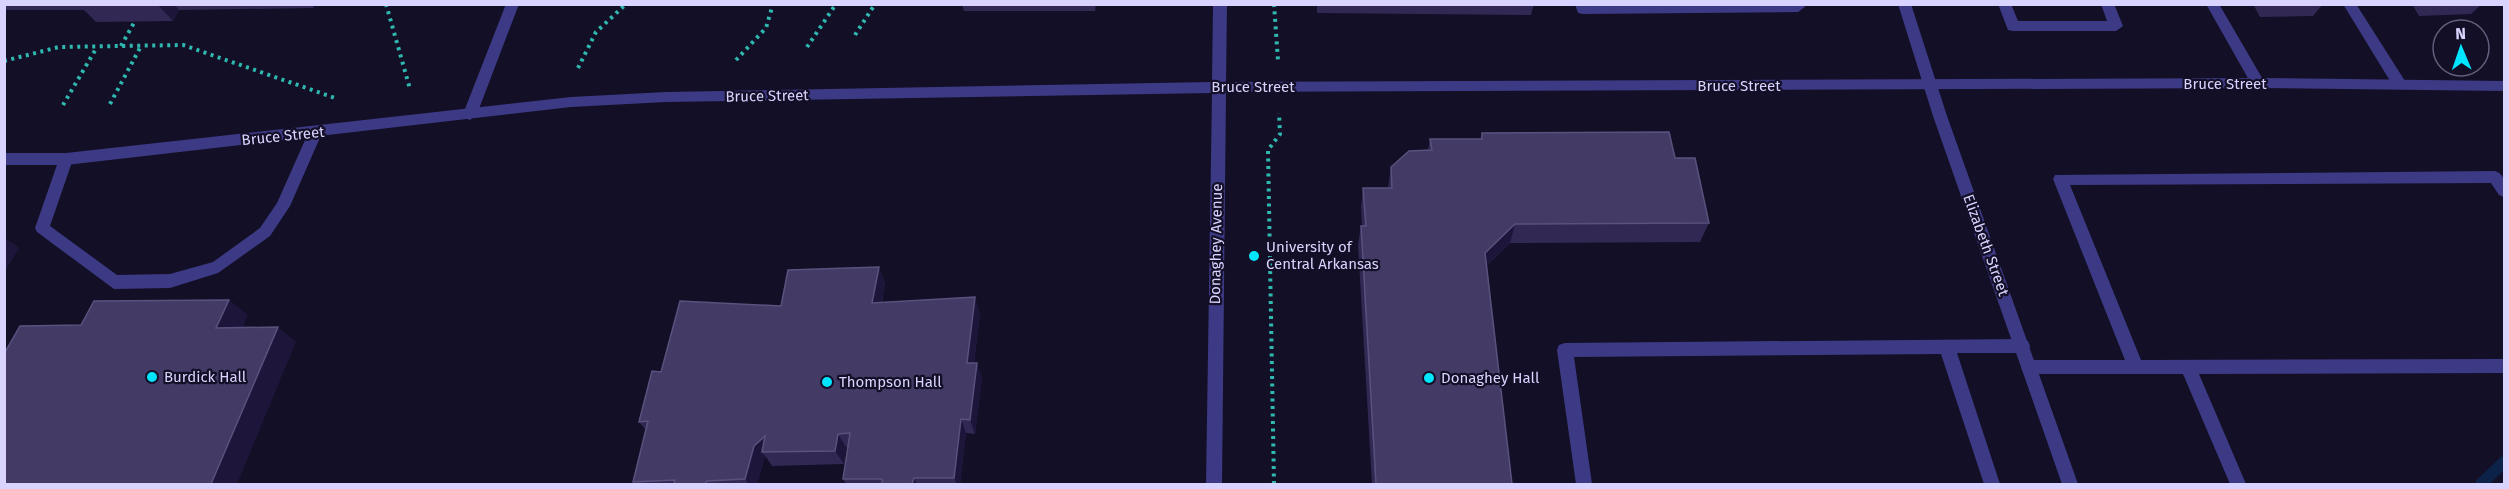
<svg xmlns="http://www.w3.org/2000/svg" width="2509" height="489" font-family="'Fira Sans',sans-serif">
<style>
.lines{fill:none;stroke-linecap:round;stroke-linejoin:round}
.stream{stroke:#0c2248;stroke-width:12}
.path{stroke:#2fb8b0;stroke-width:4;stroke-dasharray:3 4.5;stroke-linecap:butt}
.service{fill:#3d3a85;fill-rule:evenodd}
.minor{fill:#3d3a85;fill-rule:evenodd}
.tertiary{fill:#3d3a85;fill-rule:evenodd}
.wall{fill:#312854}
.shaded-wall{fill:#1d163a}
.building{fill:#433a66;stroke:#5a527e;stroke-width:1.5}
.poi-dot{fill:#00e5ff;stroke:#130f26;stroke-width:2}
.labels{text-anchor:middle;stroke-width:4.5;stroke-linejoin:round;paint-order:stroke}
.street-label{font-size:15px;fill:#d9d4ff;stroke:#130f26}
.poi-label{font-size:15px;fill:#d9d4ff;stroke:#130f26;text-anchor:start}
</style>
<rect width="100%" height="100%" fill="#130f26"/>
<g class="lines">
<!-- stream -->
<polyline class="stream" points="2481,484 2504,462"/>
<!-- path -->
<g class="path">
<polyline points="386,4 410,89"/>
<polyline points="1274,4 1278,61"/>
<polyline points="855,35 875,4"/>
<polyline points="121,46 135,21"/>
<polyline points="807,47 836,4"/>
<polyline points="736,60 766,28 773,4"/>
<polyline points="4,61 59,47 183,45 338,99"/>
<polyline points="578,68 596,32 626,4"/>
<polyline points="110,104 141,46"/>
<polyline points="63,105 97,47"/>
<polyline points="1274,484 1268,150 1280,134 1279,113"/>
</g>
<!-- service -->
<g class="service">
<polygon points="1575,4 1803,4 1805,7 1798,12 1583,14 1578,13"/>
<polygon points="1998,4 2011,4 2018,21 2107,21 2101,4 2114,4 2123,26 2116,31 2013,31 2008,30"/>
<polygon points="2206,4 2219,4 2265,83 2263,87 2253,87"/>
<polygon points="2343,4 2356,4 2405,81 2407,85 2405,89 2395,89"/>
<polygon points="315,127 322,133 290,206 270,236 218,273 170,288 114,289 37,232 35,228 59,159 66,153 73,159 50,226 117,275 170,274 213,262 260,228 277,203 310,129"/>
<path d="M2495 171C2507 175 2504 186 2504 197L2499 195 2491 183 2070 185 2141 360 2504 359V373L2199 374 2246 484H2230L2183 374H2029L2023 372 2021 367 2023 362 2029 360H2125L2053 179 2055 175Z"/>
<polygon points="2022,339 2028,341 2030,346 2028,351 2022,353 1957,353 2000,484 1984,484 1941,354 1574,357 1592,484 1576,484 1557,350 1559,345 1565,343"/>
</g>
<!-- minor -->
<g class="minor">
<polygon points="506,4 519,4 477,114 470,120 465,118 463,114"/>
<polygon points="1898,4 1911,4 1947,116 2078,484 2062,484 1933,116"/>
</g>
<!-- tertiary -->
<polygon class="tertiary" points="1213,4 1227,4 1226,82 2258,78 2504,81 2504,91 2258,88 1226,92 1222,484 1206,484 1212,93 666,102 571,107 66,165 4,165 4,153 66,153 571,97 666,92 1212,82"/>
</g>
<!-- wall -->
<g class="wall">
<polygon points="4,4 315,4 313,8 179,10 173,21 96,22 84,10 4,10"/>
<polygon points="962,4 1096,4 1095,11 964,11"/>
<polygon points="1317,4 1534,4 1531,15 1317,13"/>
<polygon points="2253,4 2323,4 2313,16 2260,17"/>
<polygon points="2412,4 2482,4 2471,14 2419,16"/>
<polygon points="1482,133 1675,158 1709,223 1700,242 1510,243 1487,265 1512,484 1372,484 1358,245 1361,226 1362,226 1361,207 1363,188 1388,188 1391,167 1428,150 1430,139 1480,139"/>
<polygon points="885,282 882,302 980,313 974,363 982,377 975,434 966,433 960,484 846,484 843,479 848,447 846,447 844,464 772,466 766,457 764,460 757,484 635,484 633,482 646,430 639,422 661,372 781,306"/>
</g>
<!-- shaded-wall -->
<g class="shaded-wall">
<polygon points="157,4 174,4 179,10 173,21"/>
<polygon points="1515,224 1510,243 1480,271 1485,253"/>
<polygon points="4,237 19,248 4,273"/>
<polygon points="879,267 885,282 879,318 872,303"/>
<polygon points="975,297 980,313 972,378 967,363"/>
<polygon points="229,300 248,315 236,343 216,328"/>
<polygon points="278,327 296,342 237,484 211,484"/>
<polygon points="977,363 982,377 975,434 970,420"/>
<polygon points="961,419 966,433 960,484 957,484 954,478"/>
<polygon points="838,434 846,447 844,464 835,451"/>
<polygon points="765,436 762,452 766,457 764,460 757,484 749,484 745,479 754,446"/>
<polygon points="914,478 917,484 912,484"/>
</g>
<!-- building -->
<g class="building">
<polygon points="1669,132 1675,158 1695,158 1709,223 1515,224 1485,253 1512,484 1376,484 1361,226 1366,226 1363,188 1392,188 1391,167 1409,151 1432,150 1430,139 1482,139 1482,133"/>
<polygon points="879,267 872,303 975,297 967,363 977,363 970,420 961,419 954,478 914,478 912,484 882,484 882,479 843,479 850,433 838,434 835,451 762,452 765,436 754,446 745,479 707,481 705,484 674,484 675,480 633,482 648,421 639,422 652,371 661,372 680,301 781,306 788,270"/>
<polygon points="229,300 216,328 278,327 211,484 4,484 4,354 20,326 81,325 94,301"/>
</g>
<!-- markers -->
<g class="poi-dot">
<circle cx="1254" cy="256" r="6"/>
<circle cx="152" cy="377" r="6"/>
<circle cx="1429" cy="378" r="6"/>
<circle cx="827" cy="382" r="6"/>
</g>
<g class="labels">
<!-- street labels -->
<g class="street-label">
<text x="2225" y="89">Bruce Street</text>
<text x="1739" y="91">Bruce Street</text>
<text x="1253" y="92">Bruce Street</text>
<text transform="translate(767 96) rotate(-1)" y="5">Bruce Street</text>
<text transform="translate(283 136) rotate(-6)" y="5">Bruce Street</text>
<text transform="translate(1216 244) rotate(-89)" y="5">Donaghey Avenue</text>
<text transform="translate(1986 245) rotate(70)" y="5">Elizabeth Street</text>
</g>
<!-- poi labels -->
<g class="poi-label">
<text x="1266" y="252">University of<tspan x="1266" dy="17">Central Arkansas</tspan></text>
<text x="164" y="382">Burdick Hall</text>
<text x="1441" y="383">Donaghey Hall</text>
<text x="839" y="387">Thompson Hall</text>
</g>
</g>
<!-- border -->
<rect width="2509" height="489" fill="none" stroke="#d9d4ff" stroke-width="12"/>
<!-- north arrow -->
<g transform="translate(2461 48) rotate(358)"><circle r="28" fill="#130f26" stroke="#625e7d" stroke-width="1.5"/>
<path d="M0-4.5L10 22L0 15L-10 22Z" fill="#00e5ff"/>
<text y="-9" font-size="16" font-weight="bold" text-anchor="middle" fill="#d9d4ff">N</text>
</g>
</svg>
